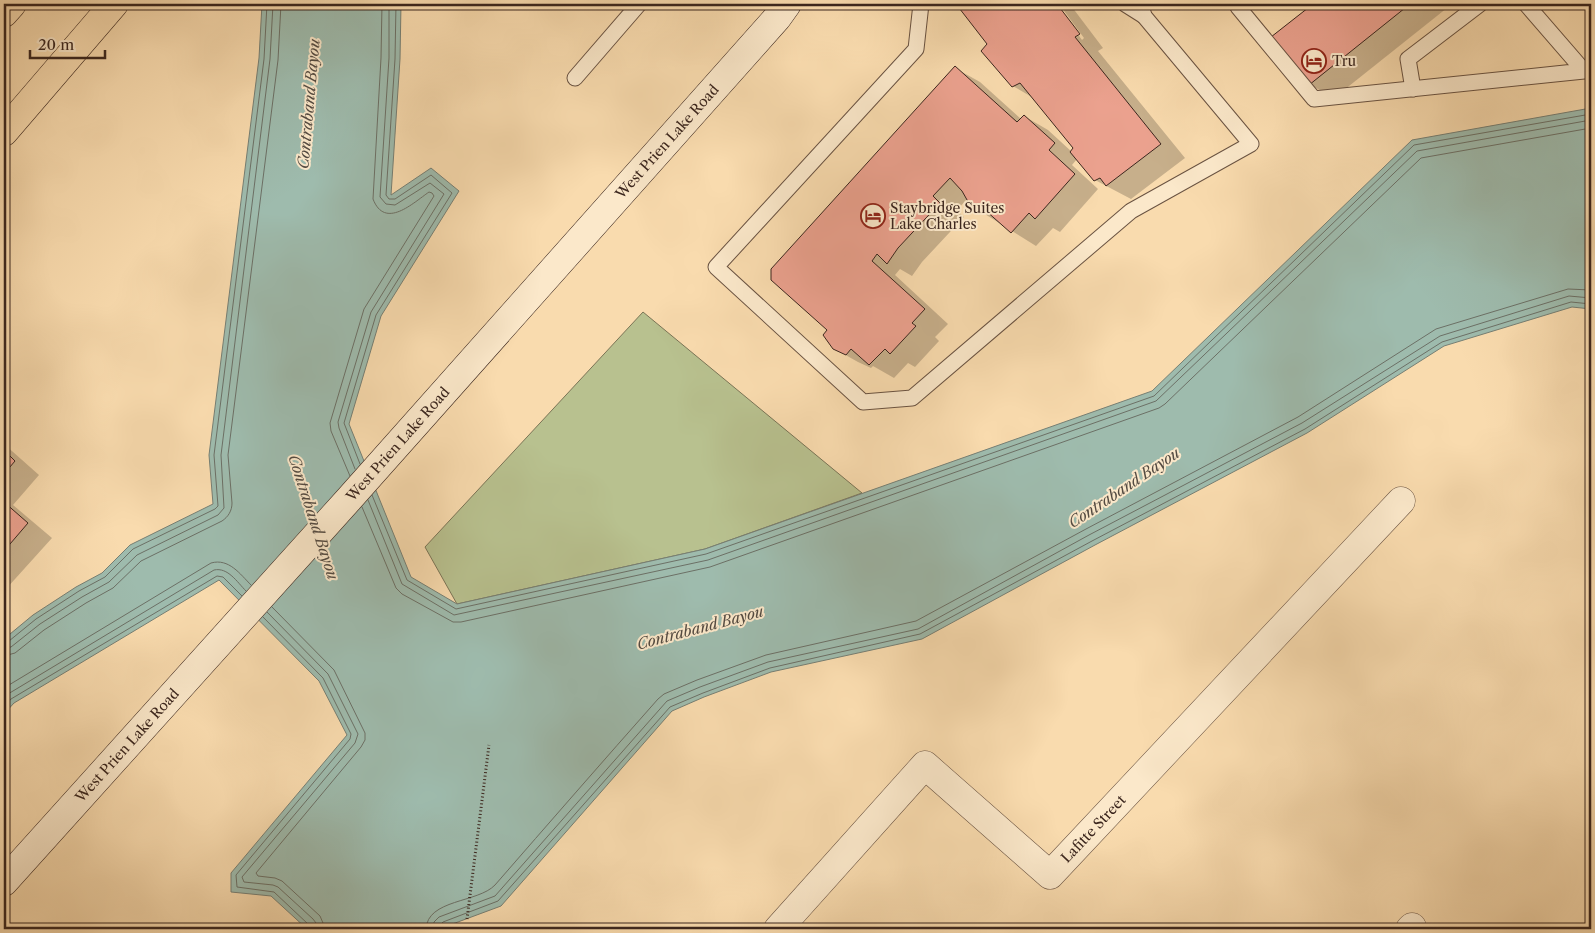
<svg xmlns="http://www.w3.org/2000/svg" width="1595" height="933" font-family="'Libre Caslon Text',serif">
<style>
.green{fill:#b8c18f;stroke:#7a7456}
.water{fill:#9ebbad;stroke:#767f74}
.shadow{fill:#0003;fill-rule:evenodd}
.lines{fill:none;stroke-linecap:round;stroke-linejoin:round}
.shore{stroke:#6c7066;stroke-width:1}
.building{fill:#eba18e;stroke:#3b261e}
.lane-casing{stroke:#6a5342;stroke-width:17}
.street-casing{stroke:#6a5342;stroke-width:29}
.secondary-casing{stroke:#3b261e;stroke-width:29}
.highway-casing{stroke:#3b261e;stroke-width:29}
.path{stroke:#3b261e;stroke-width:3;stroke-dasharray:1 2.5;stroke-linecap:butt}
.lane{stroke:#fbe8ca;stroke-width:15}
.street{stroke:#fbe8ca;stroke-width:28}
.secondary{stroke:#fbe8ca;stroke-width:28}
.highway{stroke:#f9dbae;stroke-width:28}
.labels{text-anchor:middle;stroke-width:4;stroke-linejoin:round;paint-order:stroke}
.poi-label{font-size:14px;fill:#3b261e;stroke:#fbe8ca;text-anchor:start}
.street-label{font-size:14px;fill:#3b261e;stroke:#fbe8ca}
.water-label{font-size:15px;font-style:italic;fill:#544b42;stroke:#fbe8ca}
</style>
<rect width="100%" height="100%" fill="#f9dbae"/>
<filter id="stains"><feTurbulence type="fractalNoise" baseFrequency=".004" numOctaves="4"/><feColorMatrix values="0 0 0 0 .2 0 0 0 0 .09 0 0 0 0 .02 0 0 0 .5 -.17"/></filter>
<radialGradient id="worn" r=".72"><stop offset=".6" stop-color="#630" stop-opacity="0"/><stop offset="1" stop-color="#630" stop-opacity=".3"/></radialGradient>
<!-- green -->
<polygon class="green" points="643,312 862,493 705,549 457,604 425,547"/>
<!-- water -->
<polygon class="water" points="262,4 401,4 400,59 391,195 431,168 459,191 381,316 349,424 411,577 457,604 705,549 1152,391 1412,140 1591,108 1591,309 1572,307 1444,346 1307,433 1095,545 922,639 771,672 704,697 672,711 501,906 439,929 307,929 271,896 231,892 231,873 347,735 319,681 219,580 14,703 4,714 4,639 33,615 76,587 102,573 130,545 213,504 209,455 259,58"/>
<!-- shadow -->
<g class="shadow">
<path d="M957 4H1066L1072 7 1103 48 1098 51 1185 158 1131 199 1095 180 1077 159 1072 165 1098 189 1060 232 1053 228 1036 246 972 206 968 198 957 210 964 217 922 262 912 276 900 269 895 275 948 324 935 337 939 341 915 367 908 363 894 378 873 366 871 368 858 362 833 348 955 68 980 82 1021 119 1024 116 1048 130 1072 152 1075 148 1035 99 1013 86 988 44ZM1056 4H1059L1084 38 1082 40Z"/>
<polygon points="1315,4 1452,4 1334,98 1309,84 1272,38"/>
<polygon points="4,444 39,475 13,505 52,538 6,589 4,588"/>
</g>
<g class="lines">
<!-- shore -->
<g class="shore">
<polyline points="360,464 344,423 376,315 452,193 431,175 395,199 389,199 386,195 395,59 396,4"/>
<polyline points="355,469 339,428 338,422 371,312 444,194 430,183 395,205 386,204 380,197 389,58 389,4"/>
<path d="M350 476 331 431 330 423 364 309 434 196 432 193 429 192C413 203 385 230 373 199L381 58 382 4"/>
<polyline points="372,495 407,580 456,609 706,554 1154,396 1414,145 1591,114"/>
<polyline points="368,500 402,584 454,615 708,560 1156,401 1417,151 1591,120"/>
<polyline points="362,507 396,588 402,594 453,622 461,622 710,567 1159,408 1165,404 1421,158 1591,128"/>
<polyline points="272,607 334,670 365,733 365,740 361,747 256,873 258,876 275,878 282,881 320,916 323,923 324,929"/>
<polyline points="267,612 328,674 358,734 355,743 242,877 244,882 273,885 278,887 313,919 316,923 316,929"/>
<polyline points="263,617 323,678 351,734 350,739 236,875 237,887 274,892 308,924 310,929"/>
<polyline points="4,642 9,641 36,619 79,591 105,577 133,549 215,509 218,506 214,455 264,59 267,4"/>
<polyline points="4,648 11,647 40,624 82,597 109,582 137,555 218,515 224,508 221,455 270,59 273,4"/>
<path d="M4 656 15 653 44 630 86 603 113 588 141 561 222 521C228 517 232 511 232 503L228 455 278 60 281 4"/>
<path d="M4 688 211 563C229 558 240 574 251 585"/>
<path d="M4 698 8 694 214 570C228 567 237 582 246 591"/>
<polyline points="4,707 11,699 217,576 223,577 242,596"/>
<path d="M426 929C427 899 478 903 495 885 549 823 603 761 658 699L664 694 697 680 766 655 916 621 1086 529 1298 417 1436 329 1568 289 1591 290"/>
<polyline points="433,929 434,922 439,917 495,896 667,701 700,687 768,662 918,629 1089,535 1302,423 1440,336 1569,296 1591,298"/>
<polyline points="439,929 440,925 443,922 498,901 670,707 703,693 770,668 920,634 1092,541 1305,429 1442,342 1571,302 1591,304"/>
</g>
</g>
<!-- building -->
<g class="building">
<polygon points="956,4 1057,4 1080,34 1075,37 1161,144 1106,186 1100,178 1094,181 1070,152 1073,148 1020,83 1012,87 981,51 987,44"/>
<polygon points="1313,4 1410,4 1309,85 1271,37"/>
<polygon points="955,66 1017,122 1024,115 1055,143 1049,150 1075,174 1035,219 1029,213 1011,233 985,210 971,207 962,191 950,178 933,196 940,203 898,248 887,264 877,254 872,261 925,309 912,323 916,326 890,354 885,349 869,365 851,349 846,355 833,349 823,335 827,330 771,280 771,269"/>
<polygon points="4,450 15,461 4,474"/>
<polygon points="4,502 28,523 4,551"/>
</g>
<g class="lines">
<defs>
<g id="lane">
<polyline points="921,4 916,49 716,267 863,402 912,398 1131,211 1251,144 1144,16 1141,4"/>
<polyline points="1125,4 1144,16"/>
<polyline points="1242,4 1238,7 1314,99 1584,71 1526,4"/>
<polyline points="575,78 639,4"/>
<polyline points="1413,89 1408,59 1480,4"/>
</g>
<g id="street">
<path id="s1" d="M778 929 925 765 1050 875 1401 501"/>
<polyline points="1410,929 1412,927"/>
</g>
<g id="secondary">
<path id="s2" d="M4 882 349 499 777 18 787 4"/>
</g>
<g id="highway">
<polyline points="4,13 12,4"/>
<polyline points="4,132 114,4"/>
</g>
</defs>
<!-- lane casing -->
<use href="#lane" class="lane-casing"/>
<!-- street casing -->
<use href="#street" class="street-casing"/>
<!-- secondary casing -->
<use href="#secondary" class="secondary-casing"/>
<!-- highway casing -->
<use href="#highway" class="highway-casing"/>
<!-- path -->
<polyline class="path" points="467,919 489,745"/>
<!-- lane -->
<use href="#lane" class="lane"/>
<!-- street -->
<use href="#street" class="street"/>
<!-- secondary -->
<use href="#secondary" class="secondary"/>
<!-- highway -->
<use href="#highway" class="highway"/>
</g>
<!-- icons -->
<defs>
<symbol id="hotel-ring" viewBox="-11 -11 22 22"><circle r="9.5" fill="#fbe8ca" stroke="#8f2418" stroke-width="1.5"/><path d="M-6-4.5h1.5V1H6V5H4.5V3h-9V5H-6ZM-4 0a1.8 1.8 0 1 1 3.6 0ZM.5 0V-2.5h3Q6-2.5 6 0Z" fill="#8f2418"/></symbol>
</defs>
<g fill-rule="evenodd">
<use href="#hotel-ring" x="1300" y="47" width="28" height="28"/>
<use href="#hotel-ring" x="859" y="202" width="28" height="28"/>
</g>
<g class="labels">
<!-- poi labels -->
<g class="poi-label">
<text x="1332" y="66">Tru</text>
<text x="890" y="213">Staybridge Suites<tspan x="890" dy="16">Lake Charles</tspan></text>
</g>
<!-- street labels -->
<g class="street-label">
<text dy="5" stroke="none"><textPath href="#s2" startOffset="994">West Prien Lake Road</textPath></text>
<text dy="5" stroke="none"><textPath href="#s2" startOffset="589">West Prien Lake Road</textPath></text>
<text dy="5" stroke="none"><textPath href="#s2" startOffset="184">West Prien Lake Road</textPath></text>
<text dy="5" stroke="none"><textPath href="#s1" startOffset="450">Lafitte Street</textPath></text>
</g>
<!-- water labels -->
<g class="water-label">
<text transform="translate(309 104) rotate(-85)" y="5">Contraband Bayou</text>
<text transform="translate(1124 488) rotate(-34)" y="5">Contraband Bayou</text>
<text transform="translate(313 517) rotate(72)" y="5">Contraband Bayou</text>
<text transform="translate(700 628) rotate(-15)" y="5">Contraband Bayou</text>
</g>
</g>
<!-- margin -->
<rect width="1595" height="933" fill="none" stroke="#f9dbae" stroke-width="20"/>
<rect x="5" y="5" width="1585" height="923" fill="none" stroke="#3b261e" stroke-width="2.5"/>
<rect x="10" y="10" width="1575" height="913" fill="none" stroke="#3b261e"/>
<!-- scale -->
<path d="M30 50v8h75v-8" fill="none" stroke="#3b261e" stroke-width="2.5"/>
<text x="38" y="50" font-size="15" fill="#3b261e" stroke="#fbe8ca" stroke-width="4" paint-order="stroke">20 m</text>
<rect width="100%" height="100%" filter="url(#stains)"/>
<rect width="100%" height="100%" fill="url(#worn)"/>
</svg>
